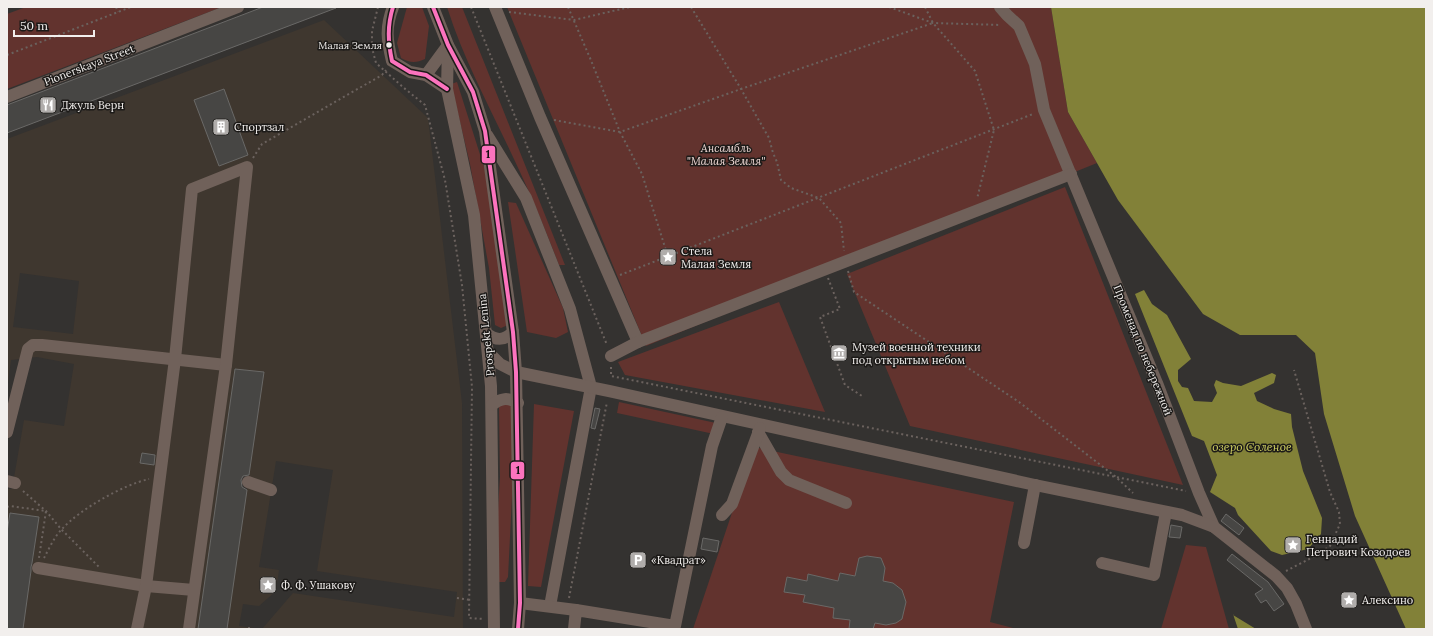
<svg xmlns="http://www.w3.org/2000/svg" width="1433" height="636" font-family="Lora,serif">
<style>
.built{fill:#3f372f;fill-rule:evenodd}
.green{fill:#62332e}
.water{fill:#828138}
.building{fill:#474644;stroke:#6a6967}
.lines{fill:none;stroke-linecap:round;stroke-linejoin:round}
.path{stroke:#6b625e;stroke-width:2;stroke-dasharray:2 3;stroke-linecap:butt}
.minor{stroke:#70615a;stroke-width:12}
.bus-1-casing{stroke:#1c1a18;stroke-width:7}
.bus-1{stroke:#fc73be;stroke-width:4}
.bus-dot{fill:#f2efed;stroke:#1c1a18;stroke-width:1.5}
.labels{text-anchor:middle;stroke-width:3;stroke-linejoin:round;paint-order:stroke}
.bus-label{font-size:10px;fill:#f2efed;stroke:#1c1a18;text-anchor:end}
.street-label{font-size:11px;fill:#f2efed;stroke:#1c1a18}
.poi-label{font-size:11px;fill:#f2efed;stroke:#1c1a18;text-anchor:start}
.park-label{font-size:11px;font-style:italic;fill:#f3dcd8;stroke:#1c1a18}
.water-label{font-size:12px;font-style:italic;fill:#d1d163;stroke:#1c1a18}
.line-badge{stroke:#1c1a18;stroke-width:1.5}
.pale-badge-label{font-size:11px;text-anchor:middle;font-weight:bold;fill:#111}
</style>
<rect width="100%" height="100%" fill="#343230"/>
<!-- built -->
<path class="built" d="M324 20 428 118 462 403 463 629H227L263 373 235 369 198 629H23L39 518 10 513 7 532V489H12L24 420 64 426 74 364 37 357 11 360 7 390V139ZM224 89 248 155 219 166ZM20 273 79 281 73 334 13 327ZM276 461 333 470 317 571 457 592 454 617 293 593 262 629 239 626 243 604 259 606 276 591 279 570 259 567Z"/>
<!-- green -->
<g class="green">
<polygon points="26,7 222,7 7,89 7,14"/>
<path d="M407 7H422L429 26 425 59C416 63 410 63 401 58L397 43Z"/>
<path d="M447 7H462L565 265H559C547 234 534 202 520 172 495 117 465 64 447 7Z"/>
<polygon points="507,7 1051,7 1068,112 1097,163 646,346"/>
<polygon points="457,82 484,167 496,228 508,325 501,328 495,325 489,268 470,164 451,84"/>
<polygon points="1065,187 1183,485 910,426 847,274"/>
<polygon points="508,202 516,203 563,308 568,332 556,338 527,332"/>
<polygon points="779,302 825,412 625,375 618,362"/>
<polygon points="503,402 513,404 513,477 508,577 505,582 497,582 494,577 500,477 499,407"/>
<polygon points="619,402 716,423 714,434 617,413"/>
<polygon points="534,404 574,411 541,587 528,586"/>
<polygon points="754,447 1014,502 990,622 1017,629 693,629"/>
<polygon points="1186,545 1206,547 1229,629 1161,629"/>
</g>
<!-- water -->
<g class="water">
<polygon points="1051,7 1426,7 1426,629 1406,629 1355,516 1324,414 1315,353 1296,335 1240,335 1203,314 1118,200 1068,112"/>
<polygon points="1144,290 1152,304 1167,315 1191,359 1178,370 1178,381 1182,387 1188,388 1194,401 1212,402 1217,393 1214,385 1216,380 1223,383 1241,386 1272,373 1276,375 1274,383 1254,393 1257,401 1274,409 1291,414 1292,427 1303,471 1322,518 1321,534 1308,549 1282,555 1271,551 1238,515 1235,508 1210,492 1217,475 1204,441 1192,436 1135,294"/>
<polygon points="1233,614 1233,615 1256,629 1238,629"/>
</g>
<!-- building -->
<g class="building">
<polygon points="263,7 336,8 7,133 7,105"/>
<polygon points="224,89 248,155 219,166 194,100"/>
<polygon points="235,369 264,372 249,475 243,476 241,480 242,487 247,490 227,629 198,629"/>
<polygon points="595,408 600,409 595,429 591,428"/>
<polygon points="142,453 155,455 154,465 140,463"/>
<polygon points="10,513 39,517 32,563 31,567 31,571 23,629 7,629 7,532"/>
<polygon points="1226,514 1244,528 1239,535 1221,521"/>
<polygon points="1171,525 1182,527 1180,538 1169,537"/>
<polygon points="703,538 719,541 717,552 701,549"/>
<polygon points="1232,554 1268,582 1284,604 1274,611 1266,600 1261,603 1255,594 1263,589 1227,560"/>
<polygon points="867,556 881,558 885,568 883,581 893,583 902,590 906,602 902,619 896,623 886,625 875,623 873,629 849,629 850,620 833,618 834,608 803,602 805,595 784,592 787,577 807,581 808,574 838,581 840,573 855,576 859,558"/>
</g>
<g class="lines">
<!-- path -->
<g class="path">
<polyline points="116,7 118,12"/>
<polyline points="378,7 372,31 372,48 376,63 404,88 425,105 445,180 462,285 472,387 469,618 484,619"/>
<polyline points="471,7 607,345"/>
<polyline points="568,7 590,58 620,132 642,174 668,257"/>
<polyline points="691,7 741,89 769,138 773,153 777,162 781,180 791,188 819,198 841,223 844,251"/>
<polyline points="889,7 933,23 1001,25"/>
<polyline points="925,7 933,23 975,71 994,130 977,199"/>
<polyline points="509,12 574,20 630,7"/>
<polyline points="7,55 131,7"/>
<polyline points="554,120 620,132 741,89 933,23"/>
<polyline points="253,158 262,144 382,75 386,70"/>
<polyline points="848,271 854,292 1019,402 1116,477 1133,493"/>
<polyline points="620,275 1033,114"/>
<polyline points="828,278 840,309 820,317 845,385 862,396"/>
<polyline points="611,367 611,376 1186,491"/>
<polyline points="23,491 46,511 61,529 99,567"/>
<polyline points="7,507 10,506 46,511 39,558"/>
<path d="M44 558C49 549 54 537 62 529 80 509 123 485 149 479"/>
<polyline points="1286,571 1313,557 1330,546 1340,524 1339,512 1330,492 1294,370"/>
<polyline points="457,598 470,600"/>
<polyline points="569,598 607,402"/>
<polyline points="249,629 249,627"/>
</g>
<!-- minor -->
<g class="minor">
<path d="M393 7C385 28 387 40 392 61L410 72 426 75 447 89"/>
<polyline points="433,7 448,45 473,92 485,131 513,332 516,372 520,603 518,629"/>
<polyline points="495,7 540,117 638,342"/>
<polyline points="1000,7 1007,15 1019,26 1035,64 1044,110 1157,383 1199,493 1214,527"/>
<polyline points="448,46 447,89 474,215 491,386 494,629"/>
<polyline points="426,75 448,45"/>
<polyline points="7,97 238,7"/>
<polyline points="487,135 526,198 570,309 591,387 550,606"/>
<path d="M486 333C496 341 504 341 513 332"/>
<polyline points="488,352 500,364 516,372 609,391 1035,485 1182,515 1214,527 1276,576 1287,588 1296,604 1306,629"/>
<polyline points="611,356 638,342 1071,174"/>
<path d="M492 405C501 398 508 397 518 403"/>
<polyline points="7,432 28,349 33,345 42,345 226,365"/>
<polyline points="758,432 781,472 789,480 846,503"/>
<polyline points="7,481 15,483"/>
<polyline points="248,482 271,490"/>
<polyline points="722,515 732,504 760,428"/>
<polyline points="1024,543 1035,485"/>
<polyline points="1102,563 1154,575 1166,512"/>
<polyline points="38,568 146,586 194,590"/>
<polyline points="520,603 576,610"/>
<polyline points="137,629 146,586 175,359 192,189 247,167 226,365 189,629"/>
<polyline points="574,629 576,610 675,626 712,446 722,417"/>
</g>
<defs>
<g id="bus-1">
<path d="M393 7C387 26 388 42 392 61L410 72 426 75 447 89"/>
<polyline points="433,7 448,45 473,92 485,131 513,332 516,372 520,603 518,629"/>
</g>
</defs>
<!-- bus-1 casing -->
<use href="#bus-1" class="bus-1-casing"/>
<!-- bus-1 -->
<use href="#bus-1" class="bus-1"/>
</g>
<!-- icons -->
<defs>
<symbol id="restaurant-square" viewBox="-11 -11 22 22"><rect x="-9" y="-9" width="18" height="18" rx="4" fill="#b0adab" stroke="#1c1a18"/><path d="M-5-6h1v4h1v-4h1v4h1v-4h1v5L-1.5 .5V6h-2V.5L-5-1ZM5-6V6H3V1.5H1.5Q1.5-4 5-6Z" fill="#fff"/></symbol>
<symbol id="building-square" viewBox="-11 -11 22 22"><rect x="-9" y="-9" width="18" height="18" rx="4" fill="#b0adab" stroke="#1c1a18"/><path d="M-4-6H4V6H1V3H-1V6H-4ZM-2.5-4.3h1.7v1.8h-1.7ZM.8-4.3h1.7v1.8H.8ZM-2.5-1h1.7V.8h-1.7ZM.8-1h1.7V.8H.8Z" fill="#fff"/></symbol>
<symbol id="sight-square" viewBox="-11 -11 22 22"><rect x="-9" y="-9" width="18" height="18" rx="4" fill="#b0adab" stroke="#1c1a18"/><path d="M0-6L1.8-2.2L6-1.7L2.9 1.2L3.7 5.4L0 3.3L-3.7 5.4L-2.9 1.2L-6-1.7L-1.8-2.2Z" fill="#fff"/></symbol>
<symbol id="museum-square" viewBox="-11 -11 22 22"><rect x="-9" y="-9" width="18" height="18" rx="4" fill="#b0adab" stroke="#1c1a18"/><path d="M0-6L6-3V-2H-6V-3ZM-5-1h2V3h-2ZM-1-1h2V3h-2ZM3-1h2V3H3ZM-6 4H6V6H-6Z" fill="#fff"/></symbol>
<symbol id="parking-square" viewBox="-11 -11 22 22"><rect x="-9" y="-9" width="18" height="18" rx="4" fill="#b0adab" stroke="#1c1a18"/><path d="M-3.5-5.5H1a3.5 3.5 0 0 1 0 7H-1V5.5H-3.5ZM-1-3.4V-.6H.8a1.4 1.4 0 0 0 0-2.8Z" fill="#fff"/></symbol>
</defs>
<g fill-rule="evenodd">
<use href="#restaurant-square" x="38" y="95" width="20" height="20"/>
<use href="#building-square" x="211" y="117" width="20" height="20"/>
<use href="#sight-square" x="658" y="247" width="20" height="20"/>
<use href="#museum-square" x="829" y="343" width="20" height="20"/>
<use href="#sight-square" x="1283" y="535" width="20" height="20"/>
<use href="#parking-square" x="628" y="550" width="20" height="20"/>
<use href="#sight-square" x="258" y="575" width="20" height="20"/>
<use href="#sight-square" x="1339" y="590" width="20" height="20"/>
</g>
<!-- markers -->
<circle class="bus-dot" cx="389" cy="45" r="3.5"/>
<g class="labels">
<!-- bus labels -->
<g class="bus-label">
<text x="382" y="49">Малая Земля</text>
</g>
<!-- street labels -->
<g class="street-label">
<text transform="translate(89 65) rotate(-21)" y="4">Pionerskaya Street</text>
<text transform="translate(486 335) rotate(-96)" y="4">Prospekt Lenina</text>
<text transform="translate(1143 350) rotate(68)" y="4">Променад по небережной</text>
</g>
<!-- poi labels -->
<g class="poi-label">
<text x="61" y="109">Джуль Верн</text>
<text x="234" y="131">Спортзал</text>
<text x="681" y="255">Стела<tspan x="681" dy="13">Малая Земля</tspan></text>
<text x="852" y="351">Музей военной техники<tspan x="852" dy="13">под открытым небом</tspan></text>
<text x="1306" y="543">Геннадий<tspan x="1306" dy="13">Петрович Козодоев</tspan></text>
<text x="651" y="564">«Квадрат»</text>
<text x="281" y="589">Ф. Ф. Ушакову</text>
<text x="1362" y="604">Алексино</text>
</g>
<!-- park labels -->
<g class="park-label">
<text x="726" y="152">Ансамбль<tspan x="726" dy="13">"Малая Земля"</tspan></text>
</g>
<!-- water labels -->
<g class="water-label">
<text x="1252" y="451">озеро Соленое</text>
</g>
</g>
<g class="line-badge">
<rect x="481" y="145" width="15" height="19" rx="4" fill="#fc73be"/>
<rect x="510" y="461" width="15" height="19" rx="4" fill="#fc73be"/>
</g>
<g class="pale-badge-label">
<text x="488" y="158">1</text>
<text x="518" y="474">1</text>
</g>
<!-- border -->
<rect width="1433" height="636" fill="none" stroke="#f2efed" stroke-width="16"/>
<!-- scale -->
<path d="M14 30v6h80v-6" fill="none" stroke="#f2efed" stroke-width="2"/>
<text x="20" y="30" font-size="12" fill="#f2efed" stroke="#1c1a18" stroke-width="3" paint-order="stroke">50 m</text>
</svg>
